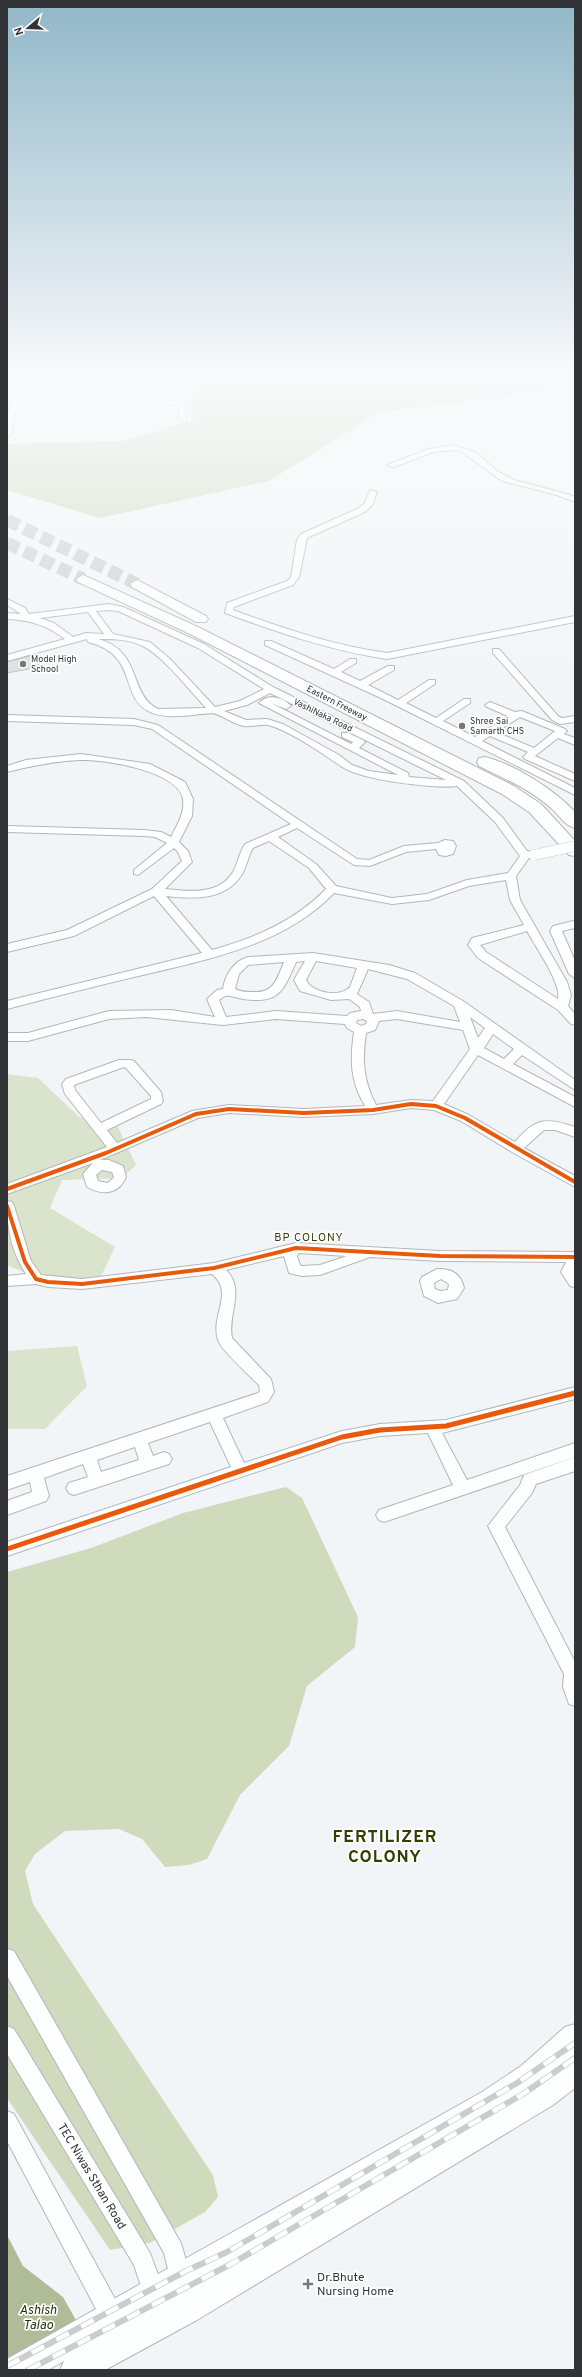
<svg xmlns="http://www.w3.org/2000/svg" width="582" height="2377" font-family="Overpass,sans-serif">
<style>
.green{fill:#dae3cb}
.forest{fill:#d0dbbd}
.water{fill:#b0bc97}
.building{fill:#dcdee1;stroke:#bdbfc2}
.lines{fill:none;stroke-linecap:round;stroke-linejoin:round}
.highway-tunnel{stroke:#cbced1;stroke-width:13;stroke-dasharray:13 6;stroke-linecap:butt}
.street-casing{stroke:#b4b6b9;stroke-width:2}
.secondary-casing{stroke:#b4b6b9;stroke-width:2}
.highway-casing{stroke:#b4b6b9;stroke-width:2}
.street{fill:#fdfefe;fill-rule:evenodd}
.secondary{fill:#fdfefe;fill-rule:evenodd}
.highway{fill:#fdfefe;fill-rule:evenodd}
.rail-casing{stroke:#ccccce;stroke-width:6}
.rail{stroke:#fff;stroke-width:4.5;stroke-dasharray:14;stroke-linecap:butt}
.street-bridge-casing{stroke:#b4b6b9;stroke-width:11;stroke-linecap:butt}
.street-bridge{stroke:#fdfefe;stroke-width:10}
.cycleway-far1-casing{stroke:#fff;stroke-width:6}
.cycleway-casing{stroke:#fff;stroke-width:8}
.cycleway-far1{stroke:#e8590c;stroke-width:4}
.cycleway{stroke:#e8590c;stroke-width:5}
.poi-dot{fill:#75777a;stroke:#fff;stroke-width:1.5}
.labels{text-anchor:middle;stroke-width:3.5;stroke-linejoin:round;paint-order:stroke}
.far-poi-label{font-size:9px;fill:#313336;stroke:#fff;text-anchor:start}
.far-street-label{font-size:9px;fill:#313336;stroke:#fff}
.neighbourhood-label{font-size:11px;letter-spacing:1px;fill:#323f03;stroke:#fff}
.near-street-label{font-size:12px;fill:#313336;stroke:#fff}
.near-poi-label{font-size:12px;fill:#313336;stroke:#fff;text-anchor:start}
.near-water-label{font-size:13px;font-style:italic;fill:#293307;stroke:#fff}
.near-district-label{font-size:17px;font-weight:bold;letter-spacing:1px;fill:#323f03;stroke:#fff}
</style>
<rect width="100%" height="100%" fill="#f2f5f8"/>
<!-- green -->
<g class="green">
<polygon points="7,1074 38,1078 79,1117 118,1127 136,1165 122,1178 62,1180 50,1208 115,1247 100,1278 54,1285 7,1265"/>
<polygon points="77,1346 87,1386 45,1429 7,1429 7,1351"/>
</g>
<!-- forest -->
<g class="forest">
<polygon points="213,378 575,378 575,394 559,390 380,412 269,481 100,518 7,490 7,444 124,441 194,420 190,396"/>
<polygon points="286,1487 302,1498 358,1617 355,1647 307,1686 289,1746 240,1795 207,1859 189,1865 165,1867 142,1839 119,1829 65,1831 35,1854 25,1871 33,1904 213,2175 218,2197 205,2212 150,2243 110,2250 7,2098 7,1572 91,1548 183,1513"/>
</g>
<!-- water -->
<polygon class="water" points="7,2235 23,2266 63,2297 82,2331 7,2365"/>
<!-- building -->
<polygon class="building" points="34,655 40,667 7,673 7,662"/>
<g class="lines">
<!-- highway-tunnel -->
<g class="highway-tunnel">
<polyline points="7,520 137,584"/>
<polyline points="7,543 83,579"/>
</g>
<defs>
<g id="street">
<polygon points="16,378 22,378 11,434 7,436 7,417"/>
<polygon points="131,378 138,378 156,397 185,403 186,422 179,420 179,406 152,399"/>
<polygon points="453,445 475,452 497,471 514,480 570,495 575,497 575,502 557,495 502,481 461,451 453,450 433,452 394,467 387,465 429,449"/>
<path d="M370 490 377 492 373 504 365 512 307 538 299 577 293 585 234 607 233 610C282 628 335 646 387 653L575 616V622L387 659C332 651 277 632 225 613L227 603 287 581 291 577 297 540 301 534 359 508 365 503Z"/>
<path d="M7 599 25 608 29 614 109 604 123 607 204 644 273 687 464 781 503 818 527 851 538 853 539 855 538 857 529 858 516 876 520 900 567 982 571 995 568 1006 575 1014V1025L571 1024 558 1010 478 958 468 945 472 938 524 925 510 900 506 880 469 886 429 900 392 904 334 893C282 947 204 960 134 977 91 987 49 998 7 1009V1001L202 953 154 896 74 936 7 952V944L67 930 152 889 182 861 178 852 174 848 138 875 134 874V870L167 843 155 837 144 836 7 832V826L144 830 161 832 171 837C177 825 185 813 183 799 178 771 104 759 80 760 55 761 31 766 7 772V766L26 760 81 754 150 764 185 782 193 799 192 816 179 842 188 851 192 862 165 889C188 891 218 896 233 872 238 863 239 853 245 844L291 824 152 729 134 725 7 721V715L134 719 158 725 357 859 369 860 404 846 438 843 445 840 453 841 456 846 453 854 446 856 439 855 436 849 406 852 370 866 354 865 297 828 278 837 316 864 336 886 392 898 427 894 467 880 508 873 520 856 495 822 457 786C435 789 363 780 344 768 324 755 291 731 268 725 260 724 252 727 244 726 233 724 224 716 213 713 210 713 205 714 201 714 186 716 162 719 148 711 119 695 139 655 88 642L87 639 7 661V655L65 639C46 625 30 620 7 619V613L21 614 7 605ZM109 610 118 611 198 648 264 689 240 701 215 707 170 659 150 642 113 634 96 611ZM88 612 104 634 86 633 73 637 54 623 40 618ZM98 639C112 639 129 639 143 646 163 656 190 691 206 708L158 709C128 694 143 651 98 639ZM270 693 446 780 409 777 408 773 359 748 365 742 363 740 348 733H342V737L353 742 351 744 271 703 286 709 291 706C283 697 268 693 259 703L398 775 369 771 352 765 339 755 283 724 267 719 246 720 224 711 247 705ZM269 841 309 868 326 889C295 921 255 938 212 950L166 896C193 899 226 901 242 874 247 866 248 856 253 848ZM527 931C535 946 562 984 558 999L486 952 480 945Z"/>
<path d="M265 641H271L334 669 350 659H356V663L341 672 360 681 388 666H394V670L368 685 398 700 429 680H435V684L406 703 436 718 464 699H470V703L443 721 475 737 508 716 487 707 485 705 490 702 515 712 522 711 565 729 567 731 564 734 575 738V745L558 738 535 756 575 774V781L525 759 523 757 528 752 490 736 482 741 575 788V795L381 698 265 645ZM520 717 555 731 534 748 496 732Z"/>
<polygon points="493,649 499,649 558,716 562,718 575,716 575,722 560,724 552,720 493,653"/>
<polygon points="573,921 575,922 575,928 562,931 575,961 575,978 569,974 550,931 553,926"/>
<path d="M313 953 389 965 415 973 463 1001 575 1080V1090L522 1055 513 1064 575 1097V1107L478 1055 444 1104 469 1115 515 1142C535 1118 546 1117 575 1127V1137L555 1130H544L524 1148 575 1176V1187L512 1152 461 1121 434 1110 411 1108 373 1114 304 1117 229 1113 198 1118 100 1160H109L123 1166 126 1177C119 1194 103 1196 87 1187L83 1174 93 1163 7 1194V1184L107 1147 65 1094 62 1084 66 1079 119 1060H130L134 1061 161 1092 163 1101 161 1104 107 1130 117 1143 192 1111 229 1105 304 1109 365 1106C350 1081 350 1060 354 1032L347 1028 345 1024 276 1019 223 1025 146 1017 109 1019 28 1041H7V1033H28L109 1011 171 1010 215 1017 207 999 217 990 223 989C225 974 234 961 248 957ZM305 961 294 980 300 991 331 1000 349 999 360 1007 361 1011 350 1013 347 1016 276 1011 226 1017 219 1000 225 996C230 995 237 998 243 999 279 1004 283 992 296 962ZM316 961 357 968 350 987C340 998 312 993 306 980ZM284 962C277 979 274 993 254 992 247 992 241 992 235 989L239 974 248 965ZM368 969 407 979 454 1006 460 1022 397 1011 373 1014 369 1002 357 994ZM470 1017 485 1028 478 1038ZM363 1019 367 1021 366 1024 361 1026 356 1023 357 1020ZM397 1019 463 1030 470 1049 433 1101 411 1100 376 1105C363 1080 362 1060 366 1033L375 1030 379 1021ZM493 1034 514 1049 504 1059 484 1048ZM124 1067 126 1068 151 1096V1099L101 1123 75 1090 74 1085ZM102 1170 112 1172 114 1177 108 1183 98 1181 96 1175Z"/>
<path d="M7 1201 12 1202 14 1206 31 1261 41 1275 82 1279 214 1263 296 1243 440 1251 575 1252V1287L570 1286 561 1272 566 1262 440 1261 370 1257 320 1275 302 1276 289 1273 284 1256 226 1270C246 1289 227 1315 232 1338L271 1379 274 1392 268 1402 223 1418 244 1463 342 1431 380 1424 446 1420 575 1387V1399L442 1433 467 1480 575 1443V1457L384 1522 379 1520 376 1515 379 1510 453 1485 428 1433 380 1436 342 1443 7 1556V1542L231 1467 210 1422 148 1443 153 1456 164 1452 169 1454 172 1459 169 1464 74 1495 69 1493 66 1488 69 1483 88 1477 83 1464 44 1478 49 1496 46 1501 7 1515V1501L32 1492 30 1482 7 1490V1476L258 1393 260 1391 259 1385C250 1376 221 1350 218 1340 210 1315 235 1293 212 1274L82 1289 48 1287 36 1284 7 1286V1276L26 1274C11 1251 7 1228 7 1201ZM299 1253 347 1256 320 1265 302 1266 300 1265 297 1256ZM135 1447 139 1460 101 1472 97 1460Z"/>
<path d="M437 1269C451 1268 461 1274 464 1288L457 1299 438 1303 424 1296 420 1281 422 1277ZM441 1279 449 1284 448 1290 440 1291 435 1289 434 1283Z"/>
<polygon points="575,1457 575,1471 536,1484 532,1493 505,1527 575,1662 575,1706 569,1704 563,1687 564,1674 488,1526 520,1485 524,1475"/>
<polygon points="7,1949 14,1951 181,2243 192,2281 189,2289 181,2292 173,2289 164,2253 7,1976"/>
<polygon points="7,2026 14,2029 150,2253 166,2296 163,2304 155,2307 147,2304 134,2265 7,2054"/>
<polygon points="7,2111 14,2114 121,2310 124,2318 121,2326 113,2329 105,2326 7,2141"/>
</g>
<polygon id="secondary" points="575,2024 575,2055 570,2059 575,2057 575,2088 553,2105 197,2320 105,2370 60,2370 64,2361 48,2370 7,2370 7,2359 482,2092 521,2066 565,2027"/>
<g id="highway">
<polygon points="83,575 198,627 514,786 541,804 575,841 575,856 569,855 529,812 502,794 188,633 78,582 76,579"/>
<polygon points="137,580 206,616 208,619 206,622 196,622 132,587 130,584"/>
<path d="M485 757C514 764 555 790 575 812V828C565 826 559 815 552 809 531 790 504 778 479 766L477 762 479 758Z"/>
</g>
</defs>
<!-- street casing -->
<use href="#street" class="street-casing"/>
<!-- secondary casing -->
<use href="#secondary" class="secondary-casing"/>
<!-- highway casing -->
<use href="#highway" class="highway-casing"/>
<!-- street -->
<use href="#street" class="street"/>
<!-- secondary -->
<use href="#secondary" class="secondary"/>
<!-- highway -->
<use href="#highway" class="highway"/>
<defs>
<g id="rail">
<polyline points="7,2366 186,2271 227,2252 517,2083 575,2043"/>
<polyline points="28,2370 231,2264 523,2094 575,2058"/>
</g>
</defs>
<!-- rail casing -->
<use href="#rail" class="rail-casing"/>
<!-- rail -->
<use href="#rail" class="rail"/>
<defs>
<polyline id="street-bridge" points="534,855 575,846"/>
</defs>
<!-- street-bridge casing -->
<use href="#street-bridge" class="street-bridge-casing"/>
<!-- street-bridge -->
<use href="#street-bridge" class="street-bridge"/>
<defs>
<g id="cycleway-far1">
<polyline points="7,1189 106,1153 196,1114 229,1109 304,1113 373,1110 411,1104 436,1106 465,1118 575,1182"/>
<polyline points="7,1206 25,1262 36,1279 48,1282 82,1284 214,1268 296,1248 440,1256 575,1257"/>
</g>
<polyline id="cycleway" points="7,1549 342,1437 380,1430 446,1426 575,1393"/>
</defs>
<!-- cycleway-far1 casing -->
<use href="#cycleway-far1" class="cycleway-far1-casing"/>
<!-- cycleway casing -->
<use href="#cycleway" class="cycleway-casing"/>
<!-- cycleway-far1 -->
<use href="#cycleway-far1" class="cycleway-far1"/>
<!-- cycleway -->
<use href="#cycleway" class="cycleway"/>
</g>
<!-- sky -->
<linearGradient id="sky" x2="0" y2="1"><stop stop-color="#91b7c8"/><stop offset="0.53" stop-color="#f9fafc"/><stop offset="1" stop-color="#f9fafc" stop-opacity="0"/></linearGradient>
<rect width="582" height="711" fill="url(#sky)"/>
<!-- markers -->
<g class="poi-dot">
<circle cx="23" cy="664" r="4"/>
<circle cx="462" cy="726" r="4"/>
<path d="M306 2278h4v4h4v4h-4v4h-4v-4h-4v-4h4z"/>
</g>
<g class="labels">
<!-- far-poi labels -->
<g class="far-poi-label">
<text x="31" y="662">Model High<tspan x="31" dy="10">School</tspan></text>
<text x="470" y="724">Shree Sai<tspan x="470" dy="10">Samarth CHS</tspan></text>
</g>
<!-- far-street labels -->
<g class="far-street-label">
<text transform="translate(337 703) rotate(27)" y="3">Eastern Freeway</text>
<text transform="translate(323 715) rotate(26)" y="3">VashiNaka Road</text>
</g>
<!-- neighbourhood labels -->
<g class="neighbourhood-label">
<text x="309" y="1241">BP COLONY</text>
</g>
<!-- near-street labels -->
<g class="near-street-label">
<text transform="translate(92 2176) rotate(59)" y="4">TEC Niwas Sthan Road</text>
</g>
<!-- near-poi labels -->
<g class="near-poi-label">
<text x="317" y="2281">Dr.Bhute<tspan x="317" dy="14">Nursing Home</tspan></text>
</g>
<!-- near-water labels -->
<g class="near-water-label">
<text x="38" y="2314">Ashish<tspan x="38" dy="15">Talao</tspan></text>
</g>
<!-- near-district labels -->
<g class="near-district-label">
<text x="385" y="1842">FERTILIZER<tspan x="385" dy="20">COLONY</tspan></text>
</g>
</g>
<!-- border -->
<rect width="582" height="2377" fill="none" stroke="#313336" stroke-width="16"/>
<!-- north arrow -->
<g transform="translate(28 28) rotate(251)" stroke="#ffffff" stroke-width="3" paint-order="stroke">
<path d="M0-3L7 15L0 10L-7 15Z" fill="#313336"/>
<text y="-6" font-size="11" font-weight="bold" text-anchor="middle" fill="#313336">N</text>
</g>
</svg>
